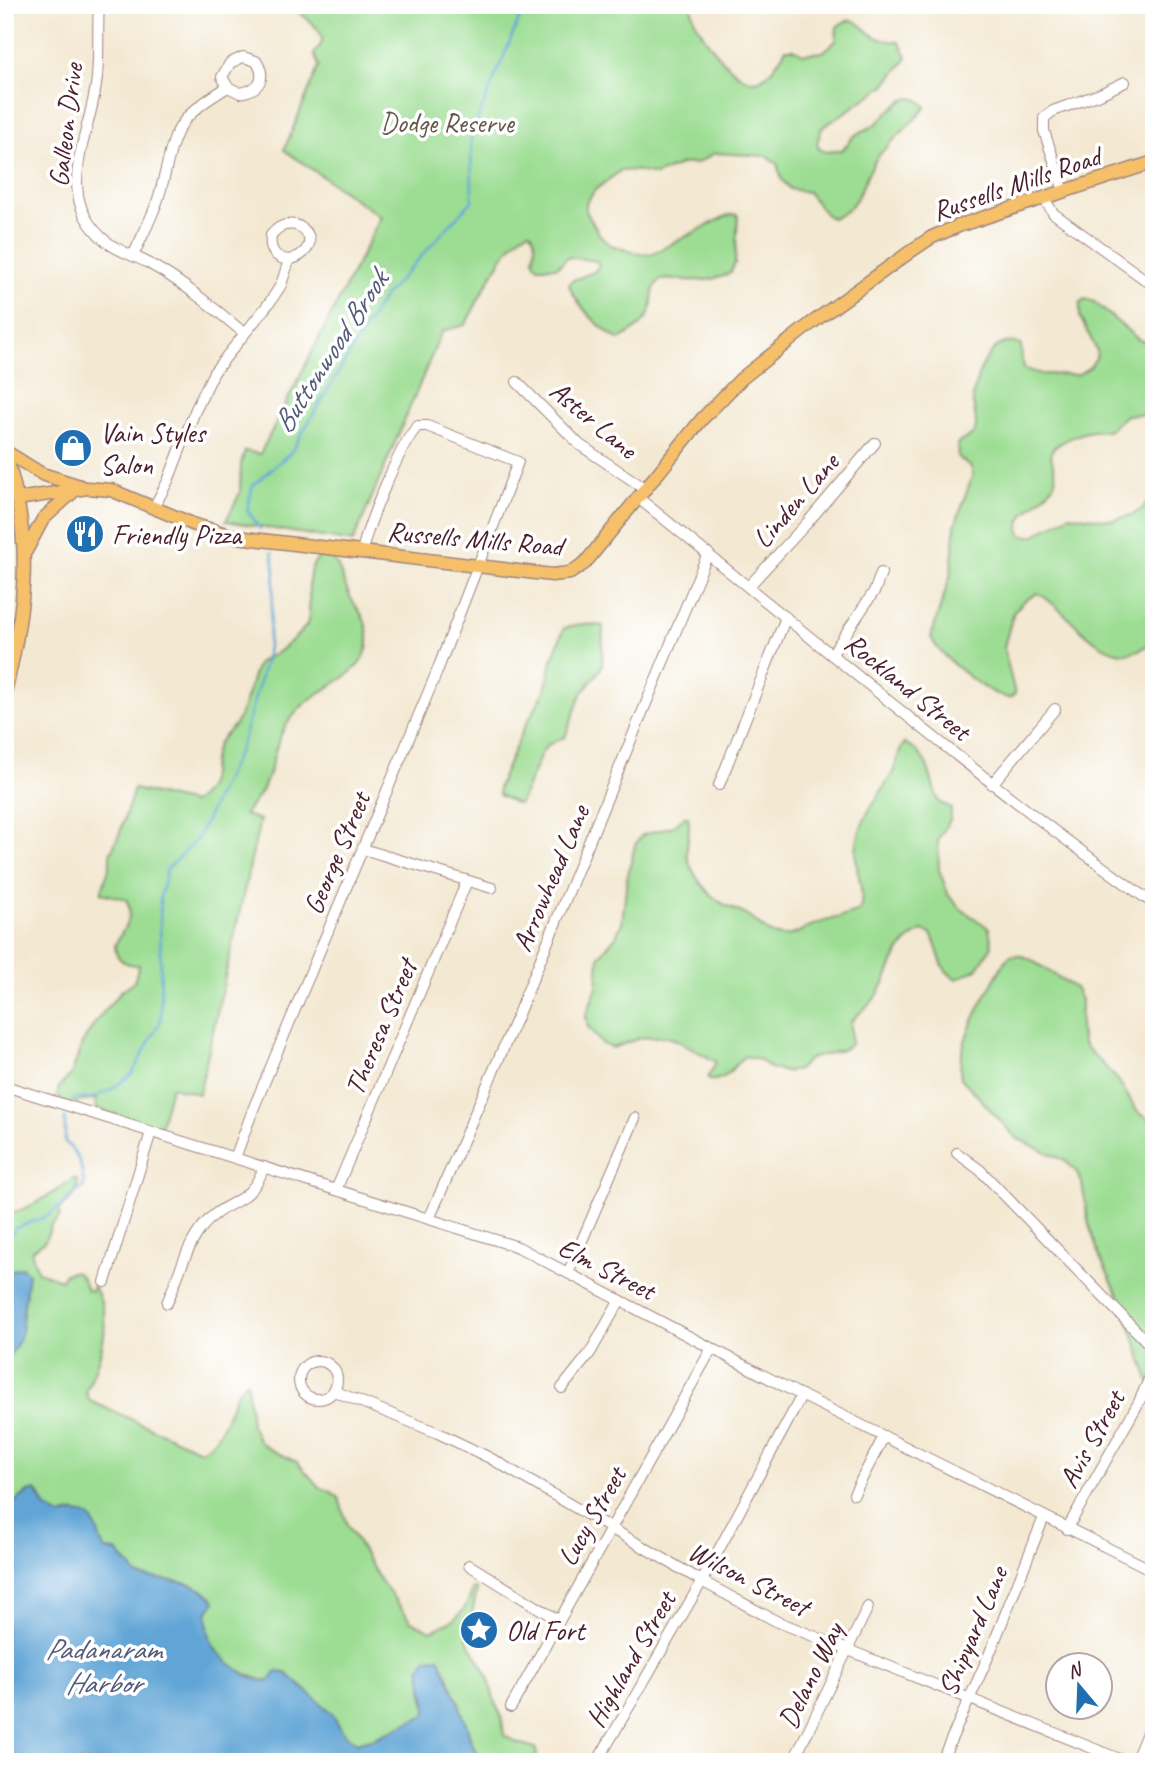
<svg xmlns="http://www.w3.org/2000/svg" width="1159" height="1767" font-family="Caveat,sans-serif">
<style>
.green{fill:#9cdd93;stroke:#737e5f;stroke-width:2}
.water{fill:#61a5d6;stroke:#566280;stroke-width:2}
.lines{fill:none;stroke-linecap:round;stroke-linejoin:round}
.stream{stroke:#61a5d6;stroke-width:2.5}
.minor-casing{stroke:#9e847e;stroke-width:12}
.major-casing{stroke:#9e847e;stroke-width:15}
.minor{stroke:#fff;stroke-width:10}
.major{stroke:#f6c06b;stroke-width:12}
.labels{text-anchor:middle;stroke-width:7;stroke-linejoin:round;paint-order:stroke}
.park-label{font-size:28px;fill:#63584a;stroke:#fff}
.street-label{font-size:28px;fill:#4a1f2b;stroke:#fff}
.poi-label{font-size:28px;fill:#4a1f2b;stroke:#fff;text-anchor:start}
.water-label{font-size:30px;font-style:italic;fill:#545b78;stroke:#fff}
</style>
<rect width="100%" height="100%" fill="#fff"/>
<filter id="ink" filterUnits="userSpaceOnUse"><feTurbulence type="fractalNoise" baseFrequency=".0143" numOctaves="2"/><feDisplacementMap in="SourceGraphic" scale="14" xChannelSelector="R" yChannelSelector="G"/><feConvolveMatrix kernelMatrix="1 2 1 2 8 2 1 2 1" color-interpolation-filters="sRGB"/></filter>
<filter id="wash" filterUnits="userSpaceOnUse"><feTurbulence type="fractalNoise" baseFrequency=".00686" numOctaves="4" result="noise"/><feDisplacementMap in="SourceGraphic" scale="28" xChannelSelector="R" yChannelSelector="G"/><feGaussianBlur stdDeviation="1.57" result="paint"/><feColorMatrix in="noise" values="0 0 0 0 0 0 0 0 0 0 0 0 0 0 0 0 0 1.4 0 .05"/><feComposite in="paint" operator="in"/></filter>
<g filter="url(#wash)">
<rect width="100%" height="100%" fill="#f3e8d1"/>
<!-- green -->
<g class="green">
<path d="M288 5H691C692 10 693 16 695 21 703 37 740 91 761 79 772 73 779 59 786 49H794L803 54 823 52 836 41 837 27C856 10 862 30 876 37 882 41 892 41 899 42L907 56 905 61 884 86 822 128 817 143 819 149 826 152 842 150C847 146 849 141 853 137 860 131 870 129 877 123 890 112 909 84 926 107 911 124 895 138 880 154 862 174 863 208 833 218L827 216 808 192 790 189 782 180 777 164 767 156 715 153 697 163 682 164 656 175 634 170 620 171 595 190 586 203V211L599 234 610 245 640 254H652L726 216 736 214 738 216 735 263 731 272C709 288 664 275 659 281 650 289 654 301 650 311 645 325 631 332 619 340 598 326 579 309 569 285L571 281 594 272 599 266 597 261 568 257 557 267H538L534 262C534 251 538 240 530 231 507 236 478 303 465 325L442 331 353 542 226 521 240 493 241 464 245 451 260 454 381 217 284 150 319 66 314 54C317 49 322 46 322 40 323 28 298 11 288 5Z"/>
<path d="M1085 299 1094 302 1139 340 1154 345V414L1126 415 1108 431C1088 428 1069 437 1053 448 1047 461 1059 469 1055 481 1048 500 1019 508 1019 530L1023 536H1033L1070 515 1112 520 1132 515 1142 509 1154 492V642C1145 647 1133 654 1123 653 1092 651 1065 608 1038 593L1023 602 1014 611 1005 643 1004 650 1015 694 1010 698C989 696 938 656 931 637L951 573 955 526 973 474 971 467 958 457 957 444C963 439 972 437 975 431 979 421 972 408 973 398 975 375 992 332 1021 345L1022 361 1025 369 1041 374 1077 375 1090 367 1096 358 1097 351 1080 317V303Z"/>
<path d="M5 508C15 554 14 600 5 646Z"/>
<path d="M325 554C340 560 342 581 349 594 353 604 361 611 365 622 380 664 340 679 313 697 303 704 294 714 287 724 274 743 274 764 265 784 259 795 252 805 244 815L260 820 199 1094 171 1087 160 1128 95 1108 97 1099 68 1104 58 1096V1089L72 1073 82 1044 96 1021 122 990 134 982 139 965C126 965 115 961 115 945 123 929 136 916 126 899L101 893 110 865V854L119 835 134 789 192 803C219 787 207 764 218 744 222 736 231 730 236 723 247 705 249 683 257 665 262 658 268 658 275 654 282 649 304 631 307 624 315 603 298 566 325 554Z"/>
<polygon points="581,624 603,626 602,667 581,695 565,737 549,744 543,750 520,803 517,804 499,795 498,787 523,730 545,691 553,657 564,628"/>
<path d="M905 743C934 760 927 776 939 802L951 808 950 820 938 840 939 870 949 896 961 909 989 928 992 946 977 969 957 979C938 971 940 950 931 934L922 931C893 946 894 969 878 994 871 1005 859 1012 851 1022V1044L842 1050 809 1059 798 1070 787 1072 772 1069 760 1060 745 1056C732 1065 728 1082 709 1080L708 1077 716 1062 677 1040 664 1036 640 1038 613 1048 602 1044 588 1027 586 1015 597 987 599 956 615 938 622 923 627 879 635 845 642 835 673 826 684 817H688C692 832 684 845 688 859 694 877 708 896 725 905 733 909 742 912 749 917 763 926 766 936 786 936 796 935 802 930 811 926 825 920 842 917 857 912L860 909C866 888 854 871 856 850 860 815 877 801 893 772 898 762 897 751 905 743Z"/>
<path d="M1018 955 1028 958 1075 988 1081 1000 1080 1032 1083 1044 1118 1080 1137 1111 1154 1123V1395L1123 1304 1100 1258 1089 1225 1082 1183 1076 1171 1066 1161 1016 1138 961 1078C955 1041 987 995 1004 962L1010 956Z"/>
<path d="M72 1179H77C79 1194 71 1200 60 1209L59 1218 51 1226 45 1241 31 1251 38 1272 61 1280 64 1274 75 1271 82 1278 87 1290 91 1291 93 1286C116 1321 100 1357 86 1392L90 1401 200 1450C228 1440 227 1395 247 1381L251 1425 259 1441 267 1448 297 1462 320 1488 330 1491 339 1498 347 1524 378 1577 411 1621 431 1631C455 1621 466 1614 473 1588L477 1589 467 1639 488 1676 495 1703 502 1717 504 1735 518 1743 535 1748 537 1755 535 1761 483 1762C470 1745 470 1734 463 1715 456 1695 448 1676 439 1657L422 1691 427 1710 425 1716 375 1738 357 1743 344 1734 338 1724 271 1679C262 1682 257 1678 249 1675 217 1661 196 1632 213 1598 188 1580 167 1582 138 1576L116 1551 105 1550 75 1512 60 1516 45 1507 38 1492 29 1491 13 1504 5 1507V1364L20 1338 28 1273 10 1270 5 1273V1214C23 1213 58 1191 72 1179Z"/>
</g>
<!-- water -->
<g class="water">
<polygon points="22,1267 28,1273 20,1339 5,1364 5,1273"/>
<path d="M36 1490 45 1507 60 1516C66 1516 71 1512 77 1513 99 1514 96 1536 105 1550L118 1552 138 1576C164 1581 197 1578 215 1601L207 1612C207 1623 208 1634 213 1645 219 1657 254 1686 269 1680 272 1679 274 1675 276 1672L286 1673 331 1712 344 1734 357 1743 375 1738 425 1715 427 1710 420 1668 427 1658 439 1657C448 1676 456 1695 463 1715 470 1734 469 1745 483 1762H22L5 1747V1507C17 1503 24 1492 36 1490Z"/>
</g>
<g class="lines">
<!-- stream -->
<g class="stream">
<polyline points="260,529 247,510 253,485 291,452 382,299 472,201 471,135 523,10 519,5"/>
<polyline points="73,1099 91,1098 109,1091 132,1074 161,1020 160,897 167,869 197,839 241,746 267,655 275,572 272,552"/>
<path d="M5 1244 15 1228 48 1216 84 1186C82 1167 80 1155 65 1142V1117"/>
</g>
</g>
</g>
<g filter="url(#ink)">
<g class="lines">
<defs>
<g id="minor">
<path d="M99 5C97 32 100 59 96 85 88 142 52 198 107 242 119 252 136 256 150 264 184 283 214 308 244 333"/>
<polyline points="5,11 10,12"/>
<polyline points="1064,191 1044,131 1044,118 1053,111 1100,94 1125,82"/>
<polyline points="1044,198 1053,213 1154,286"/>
<path d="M133 256C142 236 153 216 159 196 177 134 167 123 228 87L240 93C260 90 267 77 256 61L243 57 230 63 222 77 228 87"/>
<polyline points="517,382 580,445 644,488"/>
<path d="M637 497C808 634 975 777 1154 904"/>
<path d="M154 507 168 481 195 411 214 372 270 302 281 285 289 260C275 258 269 251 271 235 295 205 333 247 289 260"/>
<polyline points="749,586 807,523 875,443"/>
<polyline points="832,654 875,590 881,573"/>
<polyline points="992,784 1055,709"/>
<polyline points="719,785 786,617"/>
<polyline points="363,849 492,888"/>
<polyline points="5,1086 518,1247 799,1394 1154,1571"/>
<polyline points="957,1153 980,1170 1150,1345 1154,1354"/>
<path d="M235 1158 254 1107 436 674 518 462 427 426H418C401 442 366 528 362 553"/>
<polyline points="336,1190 467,881"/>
<polyline points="429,1219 516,1019 708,553"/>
<polyline points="568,1273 635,1118"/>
<polyline points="105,1282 151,1132"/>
<path d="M167 1303C177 1280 187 1244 204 1225 226 1198 249 1208 264 1167"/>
<circle cx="318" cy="1380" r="19"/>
<polyline points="562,1388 590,1353 620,1300"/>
<polyline points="334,1391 438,1433 490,1458 707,1584 776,1621 1127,1762"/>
<polyline points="854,1494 884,1436"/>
<polyline points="1067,1529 1139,1402 1154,1368"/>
<polyline points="469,1565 558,1620"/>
<polyline points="511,1707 712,1348"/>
<polyline points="597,1762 702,1581 802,1395"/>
<polyline points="793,1762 868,1607"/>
<polyline points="941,1762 989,1655 1044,1517"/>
<polyline points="1135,1762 1154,1716"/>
</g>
<g id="major">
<polyline points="5,451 42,474 80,486"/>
<path d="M5 454C34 539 26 607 5 692"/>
<polyline points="18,499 87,488 111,490 195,525 237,537 552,575 570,573 585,563 702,419 741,379 809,325 914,249 932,237 961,225 1154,162"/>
<polyline points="26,551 43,519 73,492"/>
</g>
</defs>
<!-- minor casing -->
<use href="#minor" class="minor-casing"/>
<!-- major casing -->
<use href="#major" class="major-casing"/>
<!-- minor -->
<use href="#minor" class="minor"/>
<!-- major -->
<use href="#major" class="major"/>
</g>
</g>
<!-- icons -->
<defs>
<symbol id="shop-disc" viewBox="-11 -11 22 22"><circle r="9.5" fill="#1f6fb2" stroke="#fff"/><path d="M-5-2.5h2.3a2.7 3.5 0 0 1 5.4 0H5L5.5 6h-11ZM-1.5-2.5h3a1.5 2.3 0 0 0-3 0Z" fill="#fff"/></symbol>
<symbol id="restaurant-disc" viewBox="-11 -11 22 22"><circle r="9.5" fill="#1f6fb2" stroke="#fff"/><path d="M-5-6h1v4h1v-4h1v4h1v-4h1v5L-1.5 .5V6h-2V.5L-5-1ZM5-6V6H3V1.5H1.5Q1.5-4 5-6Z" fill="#fff"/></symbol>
<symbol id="sight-disc" viewBox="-11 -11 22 22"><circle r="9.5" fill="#1f6fb2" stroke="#fff"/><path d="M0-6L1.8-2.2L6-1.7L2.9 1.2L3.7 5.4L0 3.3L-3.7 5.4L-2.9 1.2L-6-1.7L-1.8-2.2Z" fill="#fff"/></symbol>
</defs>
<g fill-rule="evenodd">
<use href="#shop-disc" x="51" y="426" width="44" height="44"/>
<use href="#restaurant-disc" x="63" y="512" width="44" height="44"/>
<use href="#sight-disc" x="457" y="1608" width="44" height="44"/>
</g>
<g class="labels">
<!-- park labels -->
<g class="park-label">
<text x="447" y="132">Dodge Reserve</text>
</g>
<!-- street labels -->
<g class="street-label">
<text transform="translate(65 125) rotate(-83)" y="10">Galleon Drive</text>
<text transform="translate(1016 183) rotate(-19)" y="10">Russells Mills Road</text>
<text transform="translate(594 419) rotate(40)" y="10">Aster Lane</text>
<text transform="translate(795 500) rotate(-49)" y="10">Linden Lane</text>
<text transform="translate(475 538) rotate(5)" y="10">Russells Mills Road</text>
<text transform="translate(908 686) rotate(39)" y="10">Rockland Street</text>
<text transform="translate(336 853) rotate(-67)" y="10">George Street</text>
<text transform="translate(550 878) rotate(-67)" y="10">Arrowhead Lane</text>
<text transform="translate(380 1027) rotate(-67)" y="10">Theresa Street</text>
<text transform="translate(607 1268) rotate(27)" y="10">Elm Street</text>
<text transform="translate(1091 1439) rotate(-61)" y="10">Avis Street</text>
<text transform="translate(591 1516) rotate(-60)" y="10">Lucy Street</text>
<text transform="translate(749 1578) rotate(27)" y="10">Wilson Street</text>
<text transform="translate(972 1631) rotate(-67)" y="10">Shipyard Lane</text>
<text transform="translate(630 1659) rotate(-60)" y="10">Highland Street</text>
<text transform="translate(810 1675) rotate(-64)" y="10">Delano Way</text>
</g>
<!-- poi labels -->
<g class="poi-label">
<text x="100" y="442">Vain Styles<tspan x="100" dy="32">Salon</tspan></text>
<text x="112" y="544">Friendly Pizza</text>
<text x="506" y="1640">Old Fort</text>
</g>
<!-- water labels -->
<g class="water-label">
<text transform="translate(330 352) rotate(-57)" y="10">Buttonwood Brook</text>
<text x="103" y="1659">Padanaram<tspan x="103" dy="34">Harbor</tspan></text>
</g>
</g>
<!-- margin -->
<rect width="1159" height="1767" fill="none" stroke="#fff" stroke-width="28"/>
<!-- north arrow -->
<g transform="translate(1079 1686) rotate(341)"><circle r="33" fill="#ffffff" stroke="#b7a5aa" stroke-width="2"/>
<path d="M0-5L12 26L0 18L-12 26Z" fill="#1f6fb2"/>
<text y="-10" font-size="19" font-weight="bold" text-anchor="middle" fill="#4a1f2b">N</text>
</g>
</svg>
